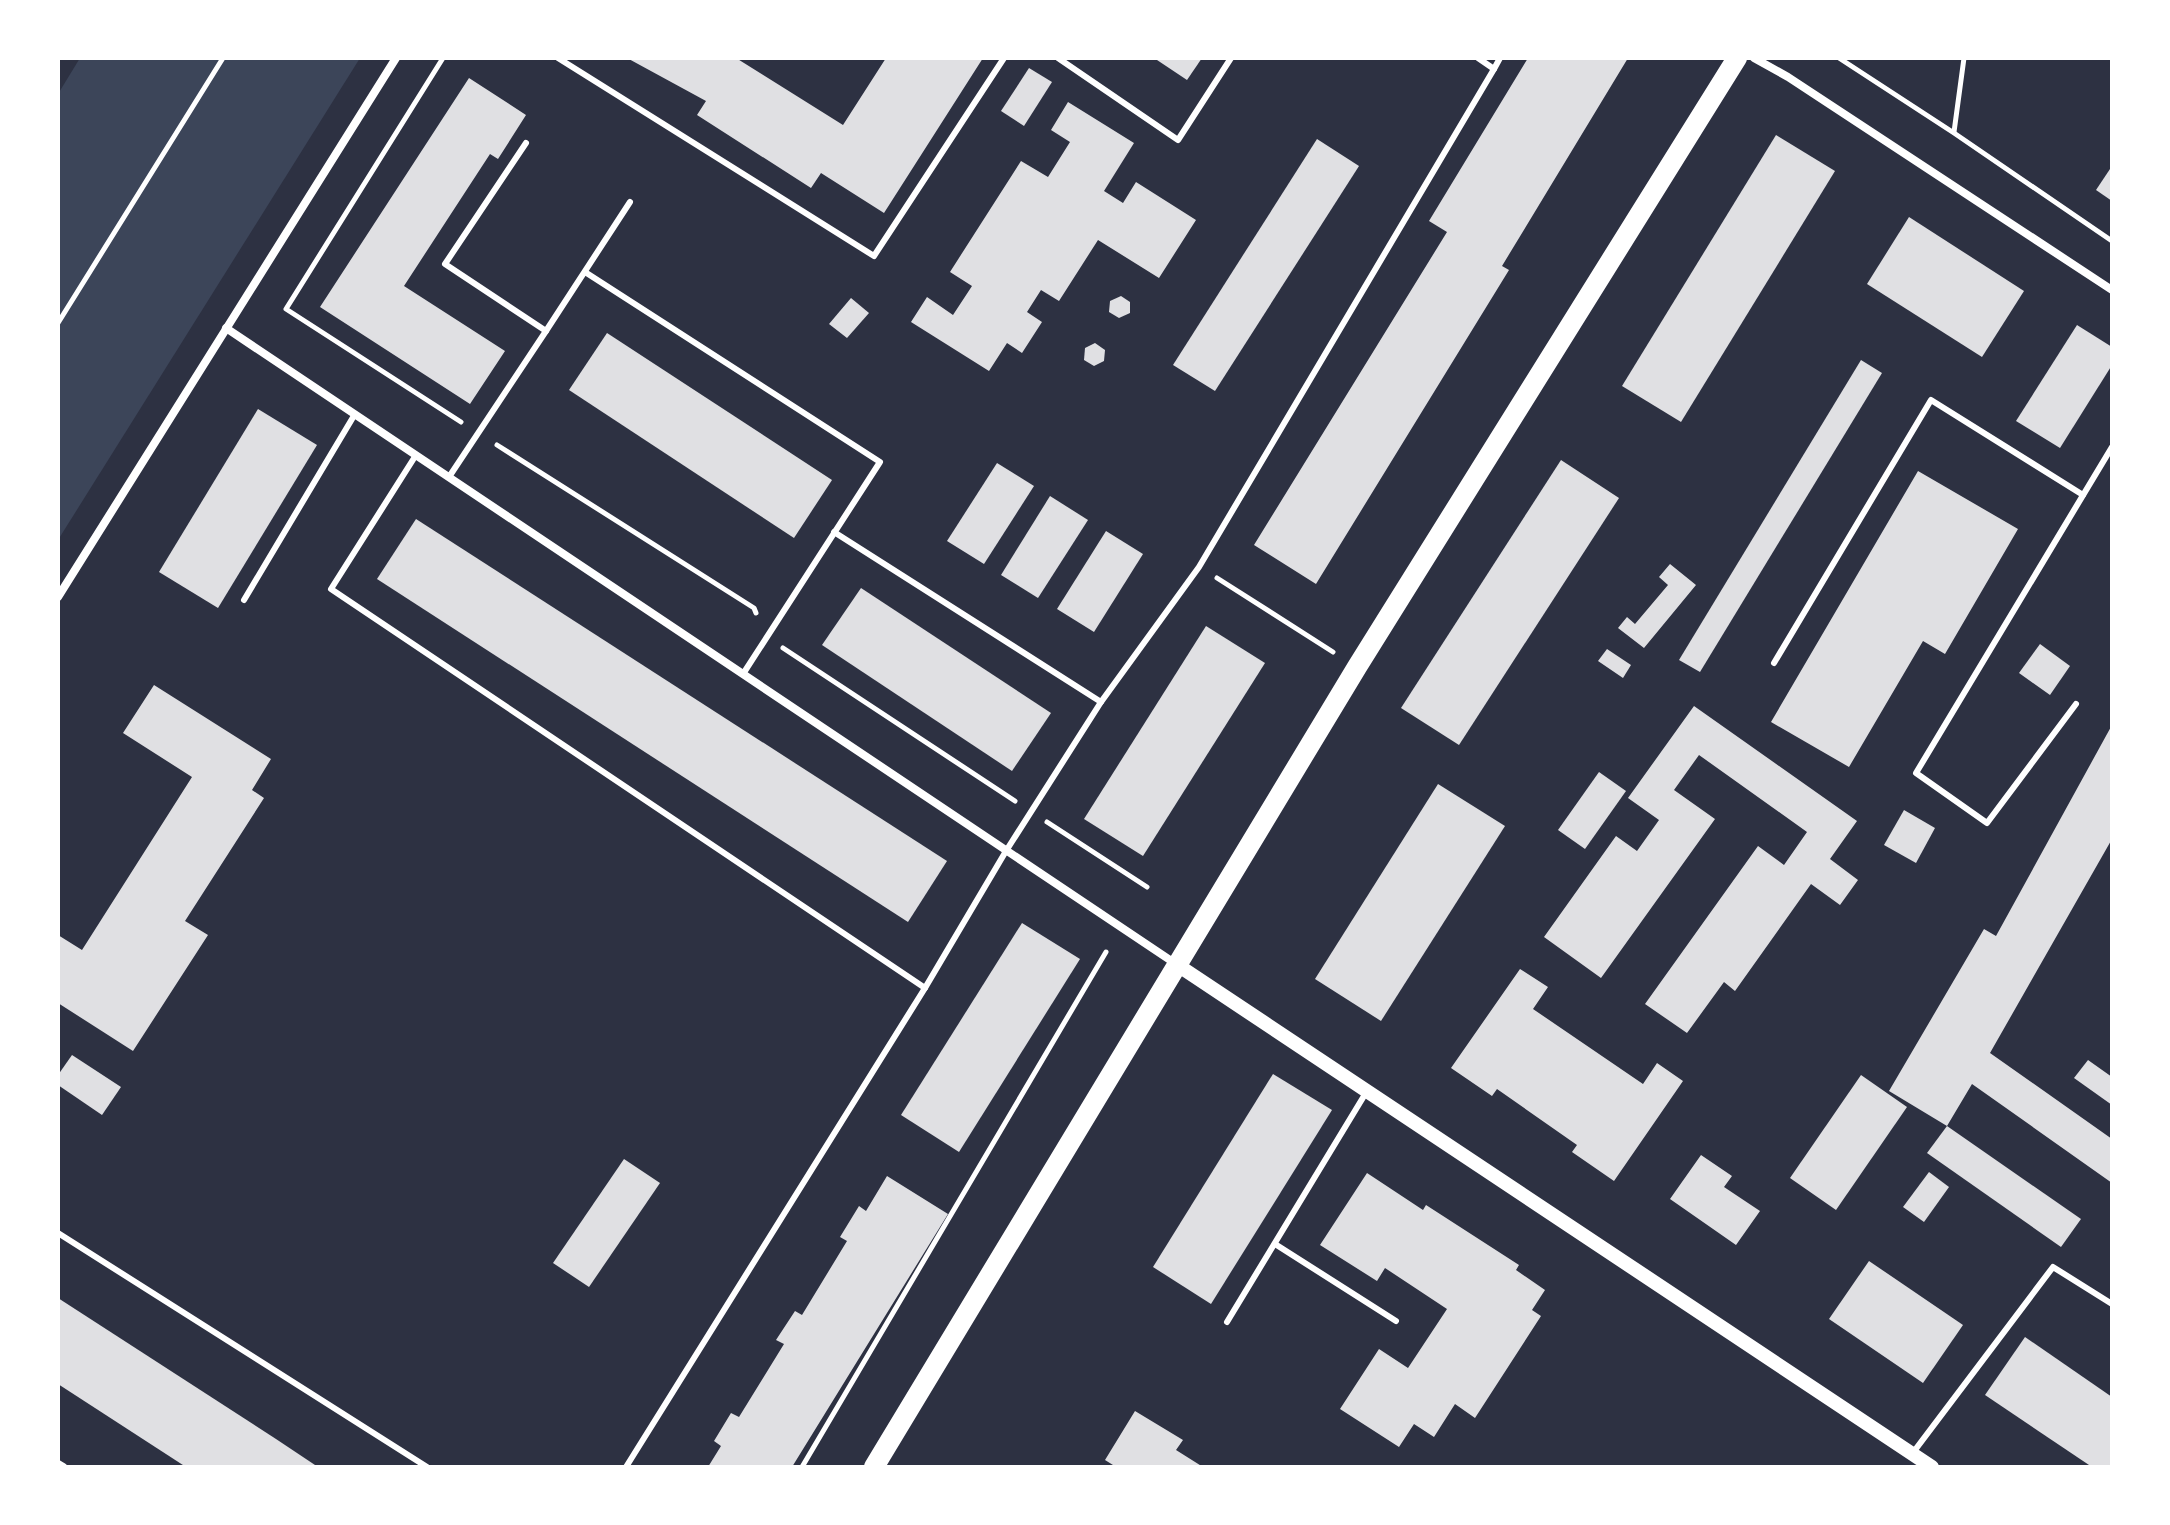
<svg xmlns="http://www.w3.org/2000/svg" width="2170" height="1525" font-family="Georgia,serif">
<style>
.green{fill:#3c4559}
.building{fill:#e0e0e3}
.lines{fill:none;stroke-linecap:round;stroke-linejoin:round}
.path{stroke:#fff;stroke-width:5}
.service{stroke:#fff;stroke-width:6}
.minor{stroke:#fff;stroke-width:8}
.tertiary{stroke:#fff;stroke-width:14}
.primary{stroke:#fff;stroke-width:20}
</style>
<rect width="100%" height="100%" fill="#2d3142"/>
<!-- green -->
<polygon class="green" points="80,58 360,58 58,540 58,94"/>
<!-- building -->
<g class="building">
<polygon points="627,58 736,58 843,125 886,58 983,58 884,213 821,173 811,188 697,115 706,101"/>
<polygon points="1154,58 1202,58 1187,80"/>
<polygon points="1528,58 1628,58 1502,266 1509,270 1316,584 1254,545 1447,232 1429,221"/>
<polygon points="1029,68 1052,82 1024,126 1001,111"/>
<polygon points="469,78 526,115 498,159 490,154 404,286 505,351 470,404 320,307"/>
<polygon points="1068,102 1134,143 1104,191 1123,203 1136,182 1196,220 1159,278 1098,240 1059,301 1041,290 1027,312 1042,322 1022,353 1007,343 989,371 911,322 927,297 953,315 972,286 950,272 1021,161 1048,177 1070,142 1051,130"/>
<polygon points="1776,135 1835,171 1681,422 1622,386"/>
<polygon points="1317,139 1359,166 1215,391 1173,365"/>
<polygon points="2112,166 2112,201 2096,190"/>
<polygon points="1909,217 2024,291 1982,357 1867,284"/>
<polygon points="1121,296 1130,302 1130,313 1119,318 1109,312 1110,301"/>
<polygon points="851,298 869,313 847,338 829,324"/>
<polygon points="2077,325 2112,347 2112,365 2060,448 2016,421"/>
<polygon points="607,333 832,480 794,538 569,390"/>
<polygon points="1095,343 1105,350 1104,361 1094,366 1084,360 1085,348"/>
<polygon points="1861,360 1882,373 1700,672 1679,660"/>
<polygon points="258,409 317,445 218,608 159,572"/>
<polygon points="1561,460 1619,498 1459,745 1401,708"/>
<polygon points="997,463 1034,486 984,564 947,541"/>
<polygon points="1918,471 2018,529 1945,654 1923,641 1849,767 1771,722"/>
<polygon points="1050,496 1088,520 1038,598 1001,575"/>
<polygon points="416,519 947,861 908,922 377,579"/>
<polygon points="1106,531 1143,554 1094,632 1057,609"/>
<polygon points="1670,564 1696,585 1644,648 1618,628 1627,617 1635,624 1668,585 1659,577"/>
<polygon points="861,588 1051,713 1012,771 822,645"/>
<polygon points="1206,626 1265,663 1143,856 1084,819"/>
<polygon points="2040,644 2070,666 2050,695 2019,673"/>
<polygon points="1607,649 1631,665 1623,678 1598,661"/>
<polygon points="154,685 271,759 252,790 264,798 185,921 208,935 133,1051 58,1003 58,935 82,950 192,777 123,733"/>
<polygon points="1694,706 1857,821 1830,859 1858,880 1840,905 1811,884 1735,991 1724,982 1687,1033 1645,1004 1758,846 1784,865 1807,832 1699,755 1674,790 1715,819 1601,978 1544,937 1616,836 1637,851 1659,820 1628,798"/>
<polygon points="2112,725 2112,839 1990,1053 2112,1139 2112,1183 1972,1084 1947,1126 1889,1091 1984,929 1996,936"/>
<polygon points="1599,772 1626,791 1585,849 1558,830"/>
<polygon points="1438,784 1505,826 1381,1021 1315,979"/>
<polygon points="1904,810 1935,828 1916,863 1884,845"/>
<polygon points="1022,923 1080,959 959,1152 901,1115"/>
<polygon points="1520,969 1548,987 1533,1009 1643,1084 1657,1063 1683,1081 1614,1181 1572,1152 1577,1145 1497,1089 1492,1096 1451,1068"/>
<polygon points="72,1055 121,1087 102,1115 58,1085 58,1075"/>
<polygon points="2088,1060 2112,1077 2112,1105 2074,1078"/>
<polygon points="1273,1074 1332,1110 1211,1304 1153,1267"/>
<polygon points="1861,1075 1907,1107 1836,1210 1790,1178"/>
<polygon points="1947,1126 2081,1219 2061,1247 1927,1153"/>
<polygon points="1701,1155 1732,1176 1724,1187 1760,1211 1736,1245 1670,1199"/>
<polygon points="624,1159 660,1183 589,1287 553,1263"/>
<polygon points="1929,1172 1949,1187 1924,1222 1903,1207"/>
<polygon points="1367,1173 1423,1210 1426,1205 1519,1265 1516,1270 1545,1290 1532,1310 1541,1316 1475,1418 1455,1404 1434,1437 1414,1424 1399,1447 1340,1409 1379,1349 1408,1368 1447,1309 1385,1268 1377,1281 1320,1245"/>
<polygon points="887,1176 948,1214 792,1467 708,1467 721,1446 714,1441 731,1413 739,1417 784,1344 776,1340 795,1311 802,1315 847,1241 840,1237 859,1206 866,1211"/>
<polygon points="1869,1261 1963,1325 1923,1383 1829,1319"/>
<polygon points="58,1298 276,1439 318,1467 186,1467 58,1384"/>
<polygon points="2025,1337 2112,1397 2112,1467 2092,1467 1985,1395"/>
<polygon points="1135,1411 1183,1440 1176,1450 1203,1467 1112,1467 1113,1465 1105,1460"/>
</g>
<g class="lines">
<!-- path -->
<g class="path">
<polyline points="443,58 286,309 461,422"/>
<polyline points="1839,58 1954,133 2112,241"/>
<polyline points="1954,132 1964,58"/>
<polyline points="58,323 223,58"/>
<polyline points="497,445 754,608 756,613"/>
<polyline points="1217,578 1333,652"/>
<polyline points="783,648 1015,801"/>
<polyline points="1047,822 1147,887"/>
<polyline points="802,1467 1106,952"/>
</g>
<!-- service -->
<g class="service">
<polyline points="558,58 874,256 1004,58"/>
<polyline points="1058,58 1178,140 1231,58"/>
<polyline points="1478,58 1494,69 1500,58"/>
<polyline points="585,272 880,462 743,674"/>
<polyline points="546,331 630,202"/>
<polyline points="416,455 331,589 925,988"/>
<polyline points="449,477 546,331 445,264 526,143"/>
<polyline points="244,600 355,414"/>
<polyline points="1774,663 1931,400 2083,495"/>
<polyline points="1101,702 1199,567 1494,69"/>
<polyline points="2076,704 1987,823 1916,773 2112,447"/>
<polyline points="58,1233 427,1467"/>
<polyline points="1275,1244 1396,1321"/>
<polyline points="1227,1322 1367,1091"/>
<polyline points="1912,1454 2053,1267 2112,1304"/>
<polyline points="626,1467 925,988 1006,851 1101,702 834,532"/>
</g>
<!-- minor -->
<g class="minor">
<polyline points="1754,58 1788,77 2112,290"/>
<polyline points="226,328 1176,964"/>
<polyline points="58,597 396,58"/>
<polyline points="58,1464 63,1467"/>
</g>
<!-- tertiary -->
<polyline class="tertiary" points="1176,964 1932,1467"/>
<!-- primary -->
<polyline class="primary" points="874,1467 1357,667 1737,58"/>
</g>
<!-- border -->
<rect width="2170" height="1525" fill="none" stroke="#ffffff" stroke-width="120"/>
</svg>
